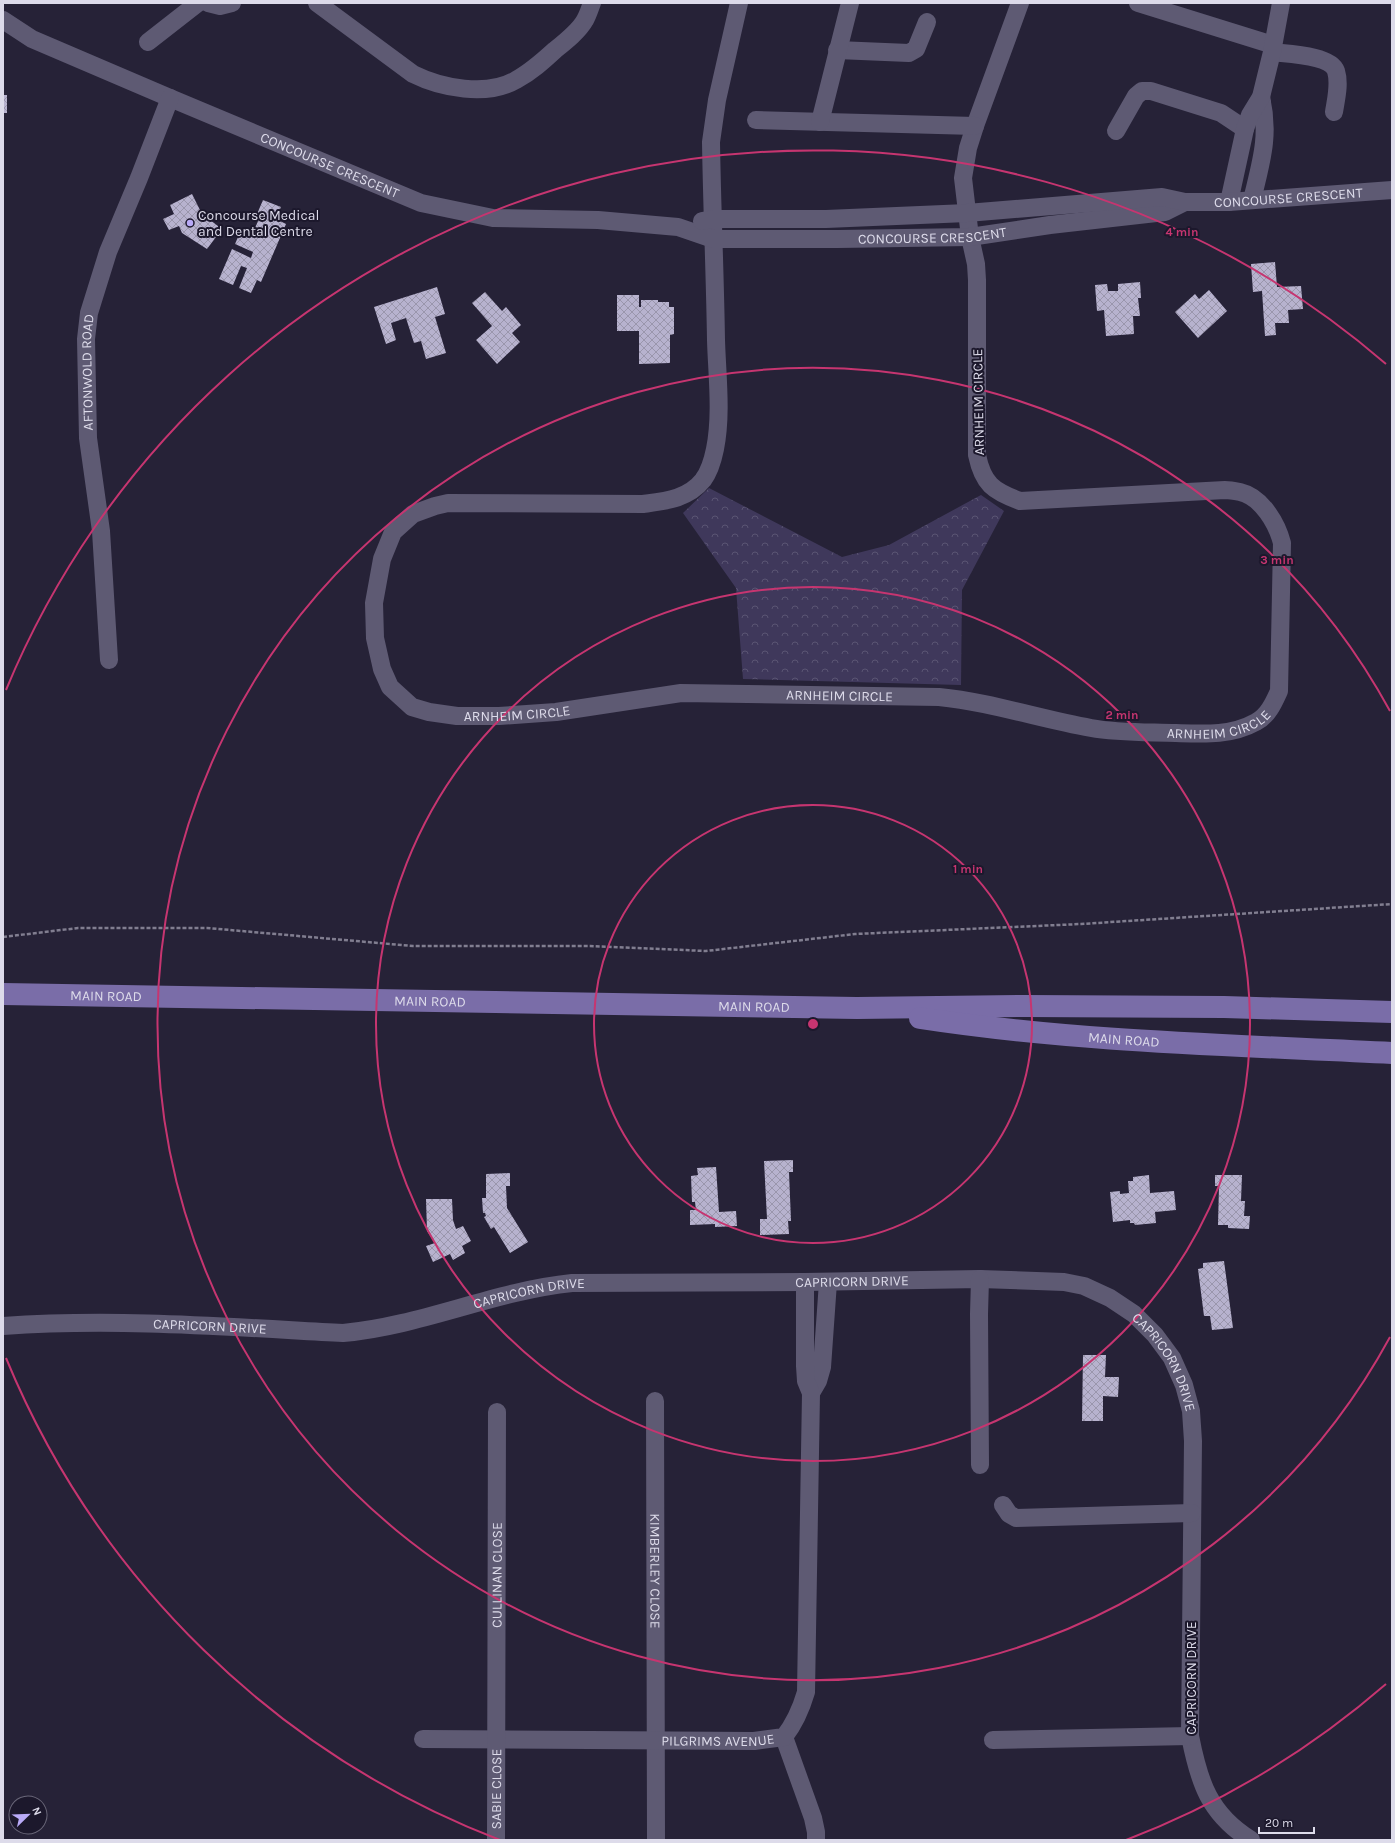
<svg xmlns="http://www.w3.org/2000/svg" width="1395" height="1843" font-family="Karla,sans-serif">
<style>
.forest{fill:url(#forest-crowns)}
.building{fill:url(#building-cross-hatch)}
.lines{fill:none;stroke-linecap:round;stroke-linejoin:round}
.path{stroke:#817e90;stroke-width:2.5;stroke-dasharray:4 2;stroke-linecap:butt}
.minor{stroke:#5e5a73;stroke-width:18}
.major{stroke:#7a6da8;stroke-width:22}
.ring{fill:none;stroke:#c63570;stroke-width:2}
.poi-dot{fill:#b9aaf7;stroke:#1c182c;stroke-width:1.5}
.labels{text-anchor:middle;stroke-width:4;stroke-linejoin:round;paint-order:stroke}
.street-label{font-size:14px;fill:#dddbea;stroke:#1c182c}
.poi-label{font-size:14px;fill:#dddbea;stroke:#1c182c;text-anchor:start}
.centre{fill:#c63570;stroke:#1c182c;stroke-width:2}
.ring-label{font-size:12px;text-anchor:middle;font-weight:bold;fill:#c63570;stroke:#1c182c;stroke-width:4;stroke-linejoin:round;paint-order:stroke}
</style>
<defs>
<pattern id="forest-crowns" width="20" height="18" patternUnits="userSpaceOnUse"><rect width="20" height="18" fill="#3f385b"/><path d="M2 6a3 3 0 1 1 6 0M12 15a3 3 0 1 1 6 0" fill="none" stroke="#5a5473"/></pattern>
<pattern id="building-cross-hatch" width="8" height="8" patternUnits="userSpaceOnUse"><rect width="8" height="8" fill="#b7b2ce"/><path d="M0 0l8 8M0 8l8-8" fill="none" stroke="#9a96ac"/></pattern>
</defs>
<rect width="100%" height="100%" fill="#262237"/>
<!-- forest -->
<polygon class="forest" points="709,488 842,557 889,545 981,495 1004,511 962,590 961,685 743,679 736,588 683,513"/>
<!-- building -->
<g class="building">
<rect x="3" y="95" width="4" height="18"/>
<polygon points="192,194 202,214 222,229 207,249 182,233 179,226 169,230 163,219 174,214 170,205"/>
<polygon points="263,200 281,207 276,219 286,224 261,282 257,280 251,293 239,288 247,268 241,266 233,285 219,279 232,249 251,258 253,252 235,244 242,228 253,233 260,216 257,214"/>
<polygon points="1275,262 1277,287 1301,286 1303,309 1288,310 1289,323 1275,323 1276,335 1265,336 1262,291 1253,292 1251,264"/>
<polygon points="1140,282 1141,298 1138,298 1140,316 1133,316 1134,334 1106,336 1104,310 1097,311 1095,285 1107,284 1108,291 1118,291 1118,284"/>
<polygon points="437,287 445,314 435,317 446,353 426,359 421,341 414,343 406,318 391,323 396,340 386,344 374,307"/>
<polygon points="1209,290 1227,311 1198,338 1175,312 1195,294 1199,299"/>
<polygon points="485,292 502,311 506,307 521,325 512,333 520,342 497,364 476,340 492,326 472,303"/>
<polygon points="617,295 639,295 639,307 641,307 641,300 658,300 658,302 669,302 669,307 674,307 674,334 670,335 670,363 639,364 639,331 617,331"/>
<polygon points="793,1160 793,1172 789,1172 791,1221 788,1221 789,1234 760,1235 760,1219 767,1219 764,1161"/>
<polygon points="716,1167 719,1212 736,1211 737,1226 715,1227 715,1224 690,1225 690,1210 696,1210 695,1202 692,1202 691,1176 698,1175 697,1168"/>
<polygon points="510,1173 510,1186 506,1186 507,1208 528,1242 510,1253 494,1227 491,1229 484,1217 486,1216 485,1213 483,1213 482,1198 486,1198 486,1174"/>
<polygon points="1149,1175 1150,1193 1174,1191 1176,1210 1155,1212 1156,1223 1135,1225 1134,1223 1130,1223 1130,1220 1113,1222 1110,1192 1120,1191 1120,1194 1129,1193 1128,1181 1133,1181 1133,1177"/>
<polygon points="1215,1175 1242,1175 1241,1201 1245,1201 1244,1216 1250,1216 1249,1229 1228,1228 1228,1225 1218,1225 1219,1186 1215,1186"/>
<polygon points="426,1199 452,1199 453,1220 456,1229 463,1226 471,1241 462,1246 465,1253 453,1260 450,1254 433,1262 426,1246 435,1243 427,1231"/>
<polygon points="1224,1261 1233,1328 1212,1330 1210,1316 1204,1316 1198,1269 1203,1268 1203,1263"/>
<polygon points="1083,1355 1106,1355 1105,1377 1119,1377 1118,1397 1103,1396 1103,1421 1082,1421"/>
</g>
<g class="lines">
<!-- path -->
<polyline class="path" points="3,937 78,928 207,928 413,946 590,946 706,951 855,934 1081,924 1392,904"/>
<!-- minor -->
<g class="minor">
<polyline points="208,3 220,6 232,3"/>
<path d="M317 3 413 74C441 88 487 97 516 80 531 72 543 61 555 50 565 42 579 31 585 20 588 15 590 8 592 3"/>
<path id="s1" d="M739 3 717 100 711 142C712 208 715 274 716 340 717 375 722 414 715 449 713 459 709 472 703 480 688 499 665 501 643 504L448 503 435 506 413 514 393 532 382 559 374 603 375 638 382 669 390 687 412 707 429 712 457 716H499L556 712 681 693 939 697C990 702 1040 719 1091 728 1118 733 1148 732 1176 733 1203 734 1231 736 1256 722 1268 716 1274 702 1279 691L1282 543C1277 524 1262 497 1240 492 1235 491 1230 490 1225 490L1020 501C993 491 983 484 977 455V280L976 264 970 237 963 178 968 148 975 126 1020 3"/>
<polyline points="1138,3 1273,45"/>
<path id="s2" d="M3 20 32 39 170 98 421 203 493 218 598 220 678 227 713 239H838L970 237 1050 225 1165 212 1185 202"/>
<polyline points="148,42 198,3"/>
<polyline points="837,50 909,53 916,49 927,22"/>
<path d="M1272 52C1287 54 1331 55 1336 71 1340 84 1336 99 1334 112"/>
<polyline points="756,120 975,126"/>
<polyline points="820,122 850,3"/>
<polyline points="1116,131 1136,96 1142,91 1151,91 1221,113 1245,129"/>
<path d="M1252 200C1261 162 1270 136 1261 97"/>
<polyline points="1229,202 1245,129 1250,115 1261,97 1272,52 1281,3"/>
<path id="s3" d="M702 221 713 219H826L967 213 1162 197 1185 202H1229L1392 190"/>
<path id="s4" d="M109 660 101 531 88 438 86 339 89 313 108 252 139 178 170 98"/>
<path id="s5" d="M3 1326C117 1318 230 1327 343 1333 421 1326 494 1291 572 1283L805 1282 980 1279 1064 1282 1084 1286 1110 1298 1134 1314 1155 1335 1172 1358 1184 1385 1191 1411 1193 1441 1190 1736C1199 1782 1209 1814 1251 1840"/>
<polyline points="811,1393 818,1381 822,1367 828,1282"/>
<path id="s6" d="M655 1401 656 1840"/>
<polyline points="980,1465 979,1314 980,1279"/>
<polyline points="1003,1505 1009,1514 1016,1518 1192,1513"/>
<polyline points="784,1737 813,1818 816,1832 816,1840"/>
<path id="s7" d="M423 1739 754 1741 784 1737C795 1723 801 1709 806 1692L811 1393 806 1381 805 1366V1282"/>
<polyline points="993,1740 1190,1736"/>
<path id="s8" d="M496 1840 497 1412"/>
</g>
<!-- major -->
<g class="major">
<path id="s9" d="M3 994 857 1008 1025 1006 1224 1007 1392 1012"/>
<path id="s10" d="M920 1018C1076 1042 1234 1045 1392 1053"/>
</g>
</g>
<!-- distance rings -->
<g class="ring">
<circle cx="813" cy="1024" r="219"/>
<circle cx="813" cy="1024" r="437"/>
<path d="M1390 1337A656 656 0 1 1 1390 711"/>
<path d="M1386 1684A874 874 0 0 1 1126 1840M500 1840A874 874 0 0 1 6 1358M6 690A874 874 0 0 1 1386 364"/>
</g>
<!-- markers -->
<circle class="poi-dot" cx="190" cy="223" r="4"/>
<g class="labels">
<!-- street labels -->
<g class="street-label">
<text dy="5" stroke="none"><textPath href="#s2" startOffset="358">CONCOURSE CRESCENT</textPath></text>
<text dy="5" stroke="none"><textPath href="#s3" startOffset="588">CONCOURSE CRESCENT</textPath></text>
<text dy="5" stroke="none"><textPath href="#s2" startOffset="972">CONCOURSE CRESCENT</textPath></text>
<text dy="5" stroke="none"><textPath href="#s4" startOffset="289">AFTONWOLD ROAD</textPath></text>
<text transform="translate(978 402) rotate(-91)" y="5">ARNHEIM CIRCLE</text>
<text dy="5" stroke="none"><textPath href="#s1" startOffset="1428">ARNHEIM CIRCLE</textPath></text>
<text dy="5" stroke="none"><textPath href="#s1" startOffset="1104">ARNHEIM CIRCLE</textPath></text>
<text dy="5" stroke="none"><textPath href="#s1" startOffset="1812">ARNHEIM CIRCLE</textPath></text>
<text dy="5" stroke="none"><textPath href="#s9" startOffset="103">MAIN ROAD</textPath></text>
<text dy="5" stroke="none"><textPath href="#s9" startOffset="427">MAIN ROAD</textPath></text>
<text dy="5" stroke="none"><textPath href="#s9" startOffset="751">MAIN ROAD</textPath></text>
<text dy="5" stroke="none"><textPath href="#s10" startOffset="205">MAIN ROAD</textPath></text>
<text dy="5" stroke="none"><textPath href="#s5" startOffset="855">CAPRICORN DRIVE</textPath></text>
<text dy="5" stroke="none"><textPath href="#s5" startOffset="531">CAPRICORN DRIVE</textPath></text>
<text dy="5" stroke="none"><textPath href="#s5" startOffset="207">CAPRICORN DRIVE</textPath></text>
<text dy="5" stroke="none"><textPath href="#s5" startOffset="1203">CAPRICORN DRIVE</textPath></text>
<text dy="5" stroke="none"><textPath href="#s6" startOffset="170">KIMBERLEY CLOSE</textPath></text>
<text dy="5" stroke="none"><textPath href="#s8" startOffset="265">CULLINAN CLOSE</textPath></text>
<text transform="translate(1191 1678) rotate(-90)" y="5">CAPRICORN DRIVE</text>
<text dy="5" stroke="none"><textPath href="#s7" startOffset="295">PILGRIMS AVENUE</textPath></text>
<text dy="5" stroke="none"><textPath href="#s8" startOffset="51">SABIE CLOSE</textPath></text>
</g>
<!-- poi labels -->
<g class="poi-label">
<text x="198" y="220">Concourse Medical<tspan x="198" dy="16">and Dental Centre</tspan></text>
</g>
</g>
<circle cx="813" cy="1024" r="6" class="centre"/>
<g class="ring-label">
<text x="1182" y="236">4 min</text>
<text x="1277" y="564">3 min</text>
<text x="1122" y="719">2 min</text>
<text x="968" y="873">1 min</text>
</g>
<!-- border -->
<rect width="1395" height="1843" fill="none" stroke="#dddbea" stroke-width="8"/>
<!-- north arrow -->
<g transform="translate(28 1815) rotate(67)"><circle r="19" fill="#1c182c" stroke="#696678"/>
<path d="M0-3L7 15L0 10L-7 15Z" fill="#b9aaf7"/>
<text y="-6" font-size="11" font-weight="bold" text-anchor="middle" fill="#dddbea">N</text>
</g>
<!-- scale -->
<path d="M1259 1827v6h55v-6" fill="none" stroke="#dddbea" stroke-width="2"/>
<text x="1265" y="1827" font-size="12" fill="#dddbea" stroke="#1c182c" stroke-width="3" paint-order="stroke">20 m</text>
</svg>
